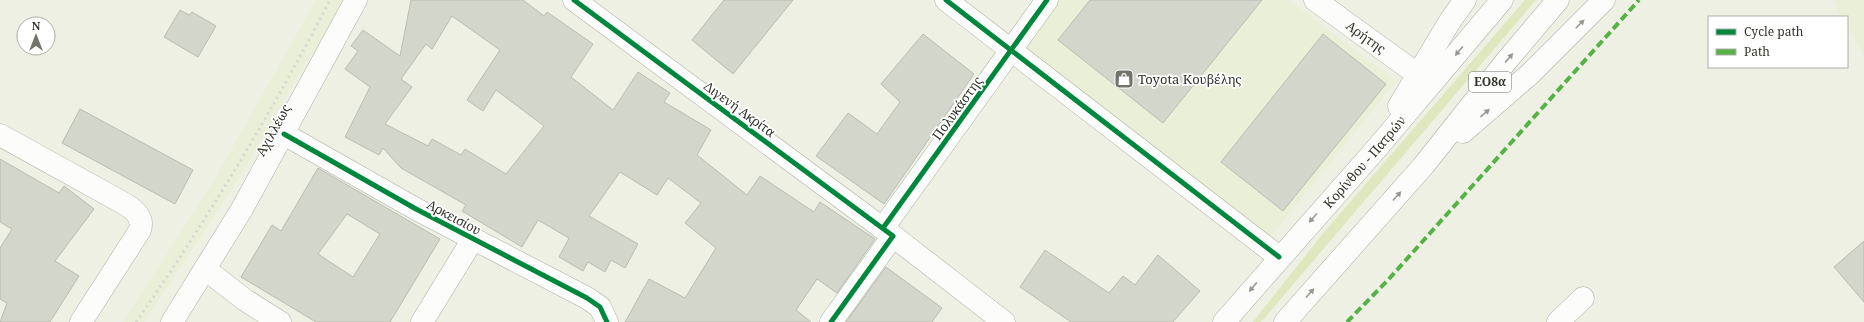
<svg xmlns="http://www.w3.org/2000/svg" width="1864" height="322" font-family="'Noto Serif',serif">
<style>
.built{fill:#eaefd7}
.green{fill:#dfe7bf}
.building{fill:#d3d6cb;stroke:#babdb2;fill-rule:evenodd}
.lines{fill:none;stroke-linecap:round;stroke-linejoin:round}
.minor-casing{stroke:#adafa5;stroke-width:23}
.tertiary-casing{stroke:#adafa5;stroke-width:23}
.trunk-casing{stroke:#adafa5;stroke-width:23}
.minor{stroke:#fcfdfb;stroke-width:22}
.tertiary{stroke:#fcfdfb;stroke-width:22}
.trunk{stroke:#fcfdfb;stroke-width:22}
.rail{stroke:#d6d7d3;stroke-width:3;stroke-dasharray:2 4;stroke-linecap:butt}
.quiet{stroke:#56b246;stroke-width:4;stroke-dasharray:8 4;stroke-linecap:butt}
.cycleway-casing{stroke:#fff;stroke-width:8}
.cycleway{stroke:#00873e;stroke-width:5}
.oneway{fill:#969892}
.labels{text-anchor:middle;stroke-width:3.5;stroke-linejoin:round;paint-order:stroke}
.shield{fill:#fff;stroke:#6f7069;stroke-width:1}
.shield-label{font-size:12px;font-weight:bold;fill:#313329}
.street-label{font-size:13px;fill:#313329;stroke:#fff}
.poi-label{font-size:13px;fill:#313329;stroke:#fff;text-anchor:start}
</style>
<rect width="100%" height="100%" fill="#edf0e3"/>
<!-- built -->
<g class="built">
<polygon points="316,0 342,0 319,44 304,65 243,172 144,322 123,322 213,182"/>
<polygon points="1058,0 1289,0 1396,81 1269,239 1023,48"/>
<polygon points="1833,0 1864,0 1864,56 1847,26 1847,17 1842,17"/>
</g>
<!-- green -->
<polygon class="green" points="1525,0 1536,0 1261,322 1253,322 1325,231"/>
<!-- building -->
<g class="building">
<path d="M411 0H523L544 16 547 12 593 44 571 77 613 110 638 72 670 93 664 102 711 130 697 155 747 195 760 176 814 212 820 202 875 239 837 293 817 279 796 310 811 322H625L649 279 685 298 716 248 685 223 701 203 668 178 657 195 620 172 589 216 638 244 625 268 611 260 605 272 588 262 583 271 559 257 569 238 538 220 522 247 462 211 466 205 401 168 383 148 379 155 345 137 370 87 345 69 358 51 351 46 363 30 400 56ZM452 16 500 50 467 100 483 111 496 90 544 126 506 174 465 149 461 155 432 139 428 146 385 124 412 87 401 79 426 44 432 49Z"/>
<polygon points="724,0 793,0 733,74 692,40"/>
<polygon points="1090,0 1262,0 1163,123 1058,40"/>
<polygon points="180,10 189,15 192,12 216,26 198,57 164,37"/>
<polygon points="923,34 974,74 884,204 816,156 848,113 877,134 900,102 881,84"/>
<polygon points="1323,34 1386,84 1283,211 1221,162"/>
<polygon points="80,109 193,170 175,204 62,143"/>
<polygon points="0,159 59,193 64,186 94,209 55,261 79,276 50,322 0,322 7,303 0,299 0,248 12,229 0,222"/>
<path d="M318 168 440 239 390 322H316L241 277 272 225 281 231ZM347 214 380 234 353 277 318 254Z"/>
<polygon points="1864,241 1864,302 1834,267"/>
<polygon points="1045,250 1109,293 1123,276 1135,285 1158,255 1200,291 1173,322 1071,322 1020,287"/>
<polygon points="886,267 942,308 932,322 846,322"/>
</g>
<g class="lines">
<defs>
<g id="minor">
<polyline points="946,0 1279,257"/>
<path id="s1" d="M1315 0 1417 74"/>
<polyline points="284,134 416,209 587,298 600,307 607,322"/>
<path d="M0 135 125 204C135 210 144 218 140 230L81 322"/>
<polyline points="205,269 245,300 280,322"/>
<polyline points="172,322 242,209 356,0"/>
<polyline points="422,322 473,239"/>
<polyline points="831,322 893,236"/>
<polyline points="1558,322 1583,298"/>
</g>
<g id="tertiary">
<polyline points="574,0 893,236 1004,322"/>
<polyline points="883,228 1047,0"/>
</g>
<g id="trunk">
<polyline points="1399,106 1450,21 1465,0"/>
<polyline points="1463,132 1530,74 1604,0"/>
<path id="s2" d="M1224 322 1377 148 1502 0"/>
<polyline points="1285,322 1424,165 1508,59 1558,0"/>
</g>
</defs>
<!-- minor casing -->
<use href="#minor" class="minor-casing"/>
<!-- tertiary casing -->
<use href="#tertiary" class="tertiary-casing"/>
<!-- trunk casing -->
<use href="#trunk" class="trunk-casing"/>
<!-- minor -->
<use href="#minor" class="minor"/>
<!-- tertiary -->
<use href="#tertiary" class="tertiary"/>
<!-- trunk -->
<use href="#trunk" class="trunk"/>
<!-- rail -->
<path class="rail" d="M136 322C208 219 272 112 330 0"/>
<!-- quiet -->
<polyline class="quiet" points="1347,322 1388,280 1639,0"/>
<defs>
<g id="cycleway">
<polyline points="574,0 893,236 831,322"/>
<polyline points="946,0 1279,257"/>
<polyline points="284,134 416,209 587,298 600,307 607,322"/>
<polyline points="883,228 1047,0"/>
</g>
</defs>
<!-- cycleway casing -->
<use href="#cycleway" class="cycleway-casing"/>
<!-- cycleway -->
<use href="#cycleway" class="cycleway"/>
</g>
<!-- one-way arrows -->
<defs><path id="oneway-solid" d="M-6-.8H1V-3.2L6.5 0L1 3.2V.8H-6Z"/></defs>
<g class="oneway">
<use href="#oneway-solid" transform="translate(1580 24) rotate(-45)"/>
<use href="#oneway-solid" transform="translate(1459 51) rotate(130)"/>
<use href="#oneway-solid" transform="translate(1509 58) rotate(-50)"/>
<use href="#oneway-solid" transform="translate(1485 113) rotate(-41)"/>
<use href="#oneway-solid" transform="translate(1397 196) rotate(-48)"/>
<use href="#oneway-solid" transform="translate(1313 218) rotate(132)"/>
<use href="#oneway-solid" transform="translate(1253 287) rotate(130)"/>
<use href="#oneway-solid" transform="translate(1310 293) rotate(-48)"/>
</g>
<!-- icons -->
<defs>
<symbol id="shop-square" viewBox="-11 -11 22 22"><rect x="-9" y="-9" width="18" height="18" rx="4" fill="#73756a" stroke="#fff"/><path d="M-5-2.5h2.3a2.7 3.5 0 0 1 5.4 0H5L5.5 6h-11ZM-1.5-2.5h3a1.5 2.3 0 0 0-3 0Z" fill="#fff"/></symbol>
</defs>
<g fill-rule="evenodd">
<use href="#shop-square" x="1113" y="68" width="22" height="22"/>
</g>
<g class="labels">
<!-- shield labels -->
<rect class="shield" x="1469" y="72" width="42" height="20" rx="3"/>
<g class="shield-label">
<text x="1490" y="86">ΕΟ8α</text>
</g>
<!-- street labels -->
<g class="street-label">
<text dy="5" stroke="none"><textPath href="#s1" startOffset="63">Αρήτης</textPath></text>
<text transform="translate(957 108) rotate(-54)" y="5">Πολυκάστης</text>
<text transform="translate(740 109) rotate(36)" y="5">Διγενή Ακρίτα</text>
<text transform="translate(273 130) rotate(-61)" y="5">Αχιλλέως</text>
<text dy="5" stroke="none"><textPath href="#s2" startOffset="213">Κορίνθου - Πατρών</textPath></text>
<text transform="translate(454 217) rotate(28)" y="5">Αρκεισίου</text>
</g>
<!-- poi labels -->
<g class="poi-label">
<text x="1138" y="84">Toyota Κουβέλης</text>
</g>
</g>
<!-- legend -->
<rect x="1708" y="16" width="140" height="52" fill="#ffffff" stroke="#adada9"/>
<rect x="1716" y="29" width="20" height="6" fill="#00873e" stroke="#adada9"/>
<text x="1744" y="36" font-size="12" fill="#313329">Cycle path</text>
<rect x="1716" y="49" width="20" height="6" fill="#56b246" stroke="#adada9"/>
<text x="1744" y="56" font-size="12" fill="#313329">Path</text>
<!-- north arrow -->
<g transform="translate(36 36)"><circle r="19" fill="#ffffff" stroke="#adada9"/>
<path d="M0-3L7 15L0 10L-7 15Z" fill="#73756a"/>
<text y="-6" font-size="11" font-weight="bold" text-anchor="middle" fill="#313329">N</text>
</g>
</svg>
